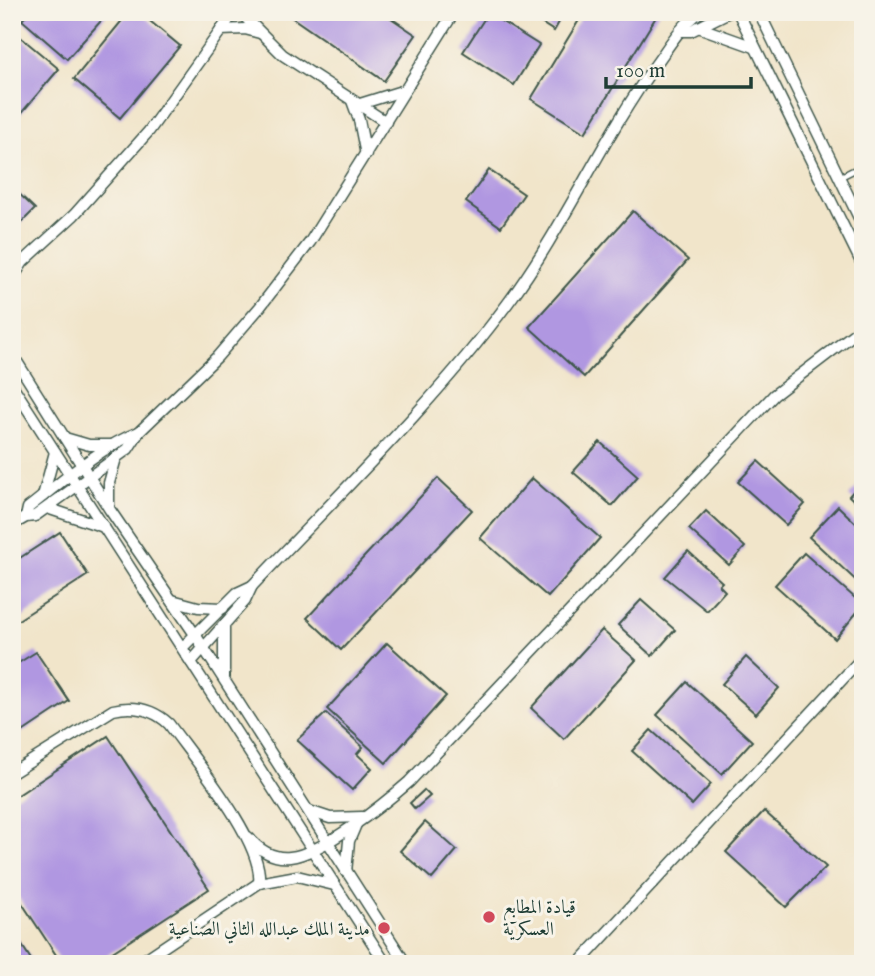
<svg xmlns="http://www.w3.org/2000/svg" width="875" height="976" font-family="'IM FELL English',Amiri,serif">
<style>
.building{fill:#b097e1}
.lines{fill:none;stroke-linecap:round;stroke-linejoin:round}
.lane-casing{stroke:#3e564a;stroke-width:8}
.street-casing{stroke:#3e564a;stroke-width:13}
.lane{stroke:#fff;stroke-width:5}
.street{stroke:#fff;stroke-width:10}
.poi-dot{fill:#d1495b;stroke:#f7f3e8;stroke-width:2.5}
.labels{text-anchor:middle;stroke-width:6;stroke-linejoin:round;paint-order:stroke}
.poi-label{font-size:19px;fill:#1f3d34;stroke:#f7f3e8;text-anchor:start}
</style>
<rect width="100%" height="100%" fill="#f7f3e8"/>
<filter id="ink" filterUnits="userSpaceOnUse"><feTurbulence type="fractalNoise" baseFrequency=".0143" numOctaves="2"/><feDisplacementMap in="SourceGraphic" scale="14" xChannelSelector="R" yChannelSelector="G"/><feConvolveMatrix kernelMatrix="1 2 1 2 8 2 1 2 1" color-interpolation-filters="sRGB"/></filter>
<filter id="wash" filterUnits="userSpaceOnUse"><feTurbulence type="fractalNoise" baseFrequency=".00686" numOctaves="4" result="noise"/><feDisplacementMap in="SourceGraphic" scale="28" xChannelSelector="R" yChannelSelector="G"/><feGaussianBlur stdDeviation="1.57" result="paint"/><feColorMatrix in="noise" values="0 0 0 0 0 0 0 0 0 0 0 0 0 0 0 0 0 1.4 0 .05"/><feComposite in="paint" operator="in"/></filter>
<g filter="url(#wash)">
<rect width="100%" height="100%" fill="#f1e5ca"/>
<g id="blocks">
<!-- building -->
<g class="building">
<polygon points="29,12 109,12 67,59 22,20"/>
<polygon points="129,12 139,12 180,46 120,118 74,79"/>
<polygon points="284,12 382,12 416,35 384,81"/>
<polygon points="524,12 558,12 563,15 554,31"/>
<polygon points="584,12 659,12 585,133 531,99"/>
<polygon points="488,13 539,45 514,85 463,52"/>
<polygon points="12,30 59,69 12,124"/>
<polygon points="489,170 524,194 501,227 466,202"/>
<polygon points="12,187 35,209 12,232"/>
<polygon points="633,211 688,260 584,377 529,327"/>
<polygon points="600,442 638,476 612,506 573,472"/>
<polygon points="758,461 805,504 786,525 738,482"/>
<polygon points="438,478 472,510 341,650 307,618"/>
<polygon points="532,478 600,538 548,597 480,538"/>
<polygon points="863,480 863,509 849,496"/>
<polygon points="838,506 863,530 863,587 809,537"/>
<polygon points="706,511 745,547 729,565 689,529"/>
<polygon points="60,532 88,575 12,624 12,563"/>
<polygon points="688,551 722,582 719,585 725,591 707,611 665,577"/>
<polygon points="804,553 863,605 835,639 775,585"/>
<polygon points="641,600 675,630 652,656 618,625"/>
<polygon points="602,630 636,660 564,739 531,708"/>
<polygon points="387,643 446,696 386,763 327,709"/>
<polygon points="36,652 69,701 12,739 12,667"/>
<polygon points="746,657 779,688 756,714 722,684"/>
<polygon points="687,682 752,741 722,774 657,715"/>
<polygon points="326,713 363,747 357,754 372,768 352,790 297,740"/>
<polygon points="651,730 711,784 692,805 632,751"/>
<polygon points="108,736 209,889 94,964 62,964 12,888 12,799"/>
<polygon points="424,790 430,796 415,809 410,803"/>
<polygon points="764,811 826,867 786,907 726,852"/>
<polygon points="425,822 457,850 432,879 400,851"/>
<polygon points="12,930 34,964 12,964"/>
</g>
</g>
</g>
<g filter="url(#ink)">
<use href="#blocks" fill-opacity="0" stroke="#3e564a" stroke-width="2"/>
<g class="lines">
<defs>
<polyline id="lane" points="840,177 856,169 863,171"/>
<g id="street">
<polyline points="240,12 283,55 386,122"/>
<polyline points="738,12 863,266"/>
<polyline points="759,12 863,226"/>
<polyline points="698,27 754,47"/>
<polyline points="221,30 245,29 260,33"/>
<polyline points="680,31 691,31 729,12"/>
<polyline points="351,98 359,120 366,155"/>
<polyline points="360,104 405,90"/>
<polyline points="12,279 23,262 74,215 149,131 234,12"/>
<polyline points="12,354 110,510 196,636 406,964"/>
<polyline points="12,385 386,964"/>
<polyline points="65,438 89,445 112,445"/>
<polyline points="43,496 55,452"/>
<polyline points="109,507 109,483 116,458"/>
<polyline points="47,508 104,527"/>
<path d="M26 517 28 508C63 481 98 448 139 432"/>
<polyline points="12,525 26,517 35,516 128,449 139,432 217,357 260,307 310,242 454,12"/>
<polyline points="172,600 198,607 223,608"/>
<polyline points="224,627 224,677"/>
<polyline points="183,647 237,593 252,586"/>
<path d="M191 662 245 601 252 586C338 495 434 403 508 303 564 228 601 140 656 64 669 46 681 25 700 12"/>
<path d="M12 773 113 710C135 705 153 709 169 724 194 759 264 842 259 883"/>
<polyline points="309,811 330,818 362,817"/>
<path d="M248 837C259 850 273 859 290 857 322 854 385 803 409 782L774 395 863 327"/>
<polyline points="346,872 349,841 357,822"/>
<polyline points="138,964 259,883 297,876 334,885"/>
<polyline points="578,964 863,657"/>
</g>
</defs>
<!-- lane casing -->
<use href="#lane" class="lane-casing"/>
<!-- street casing -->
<use href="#street" class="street-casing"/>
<!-- lane -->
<use href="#lane" class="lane"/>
<!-- street -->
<use href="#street" class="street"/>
</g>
</g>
<!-- markers -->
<g class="poi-dot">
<circle cx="489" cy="917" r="7"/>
<circle cx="384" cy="928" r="7"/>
</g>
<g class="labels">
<!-- poi labels -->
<g class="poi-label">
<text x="503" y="913">قيادة المطابع<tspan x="503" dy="22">العسكرية</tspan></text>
<text x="370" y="935" text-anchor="end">مدينة الملك عبدالله الثاني الصناعية</text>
</g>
</g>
<!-- margin -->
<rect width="875" height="976" fill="none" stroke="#f7f3e8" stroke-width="42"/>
<!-- scale -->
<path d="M606 77v10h145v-10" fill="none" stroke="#1f3d34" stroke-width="3.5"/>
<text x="616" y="77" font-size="21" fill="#1f3d34" stroke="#f7f3e8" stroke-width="5" paint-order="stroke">100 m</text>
</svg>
